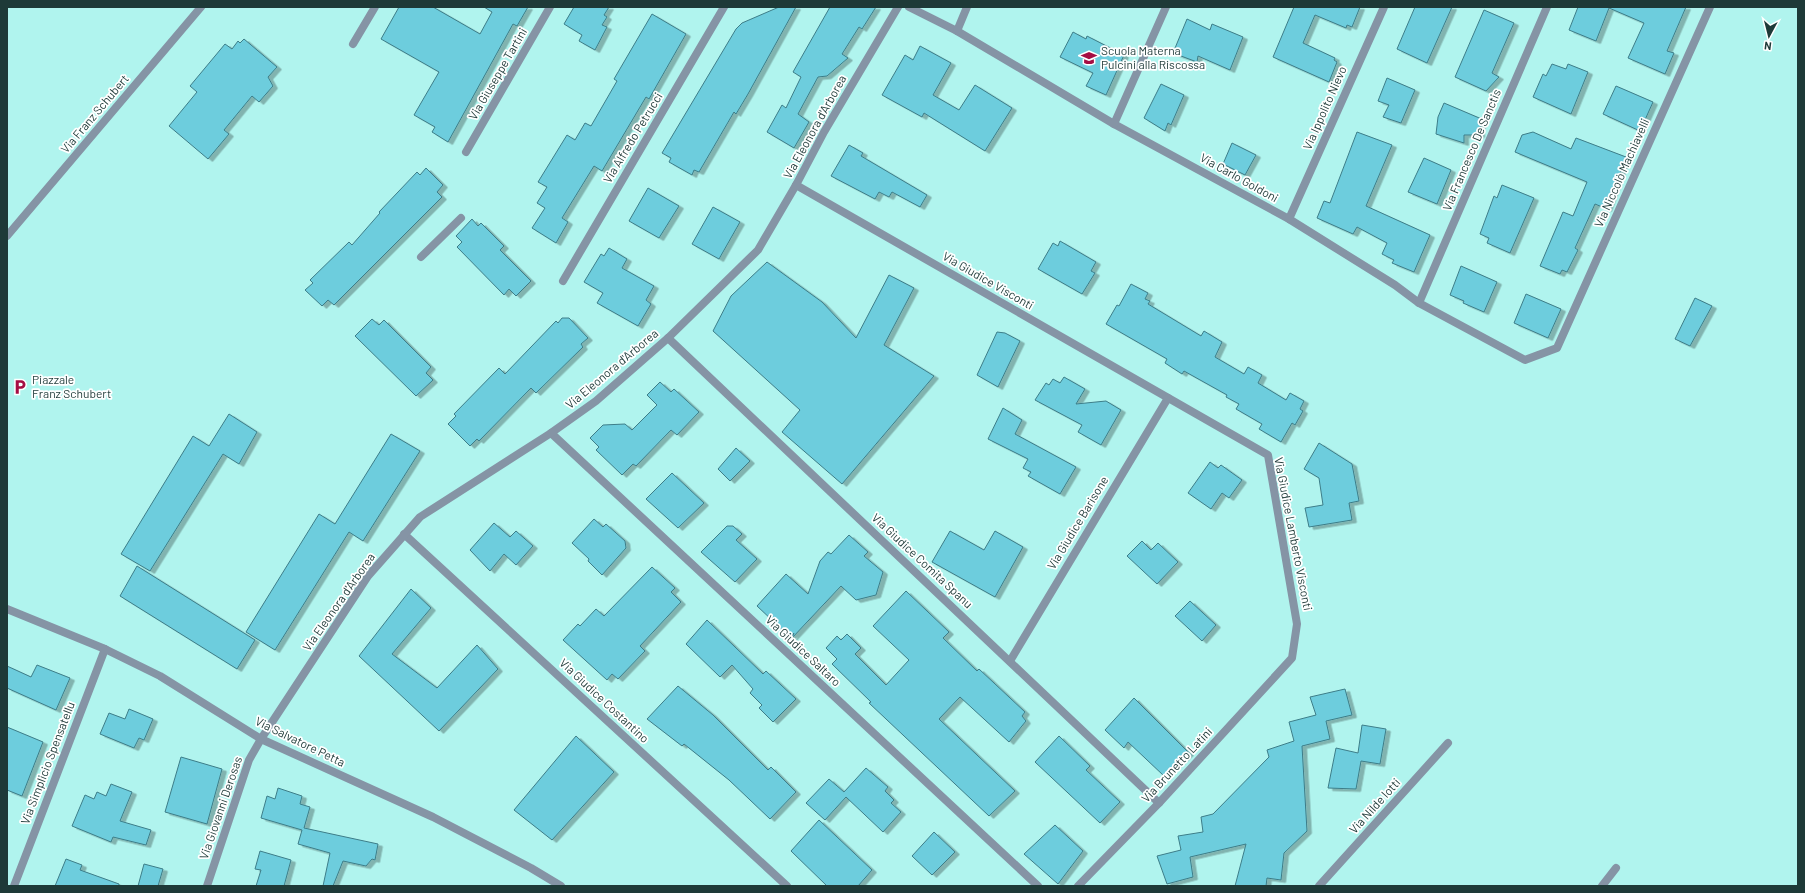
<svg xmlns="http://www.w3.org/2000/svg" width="1805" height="893" font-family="Barlow,sans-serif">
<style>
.building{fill:#6dcddd;stroke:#3d7d88;filter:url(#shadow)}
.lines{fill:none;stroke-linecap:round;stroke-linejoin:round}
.minor{stroke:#8594a5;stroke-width:8}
.tertiary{stroke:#8594a5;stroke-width:8}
.labels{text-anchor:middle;stroke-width:3.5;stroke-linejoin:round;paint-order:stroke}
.poi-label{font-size:12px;fill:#1e3a38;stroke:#fff;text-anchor:start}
.street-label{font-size:12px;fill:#1e3a38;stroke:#fff}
</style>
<defs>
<filter id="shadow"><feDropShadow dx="4.5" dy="2.5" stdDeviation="0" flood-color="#0004"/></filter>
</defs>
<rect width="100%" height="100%" fill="#b0f4ee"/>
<!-- building -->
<g class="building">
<polygon points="399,7 433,7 480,34 492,12 484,7 528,7 517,26 513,24 448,142 432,132 435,127 414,115 439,72 381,39"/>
<polygon points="574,7 609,7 604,15 607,17 602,25 607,27 595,50 579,41 582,35 564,24"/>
<polygon points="779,7 796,7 748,94 736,114 734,112 699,172 694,170 692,175 669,162 671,158 662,153 736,29 742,23"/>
<polygon points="830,7 876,7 862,29 859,27 842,54 848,58 827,76 818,77 798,114 809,122 794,148 767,132 782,105 786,108 801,77 793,72"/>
<polygon points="1294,7 1360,7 1352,27 1347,25 1346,28 1315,15 1303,43 1335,58 1334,60 1337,62 1329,82 1273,57"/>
<polygon points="1415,7 1452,7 1427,63 1397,49"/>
<polygon points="1578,7 1686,7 1667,51 1674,53 1665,74 1628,58 1644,23 1609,8 1596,41 1569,30"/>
<polygon points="1484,10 1514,23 1492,73 1499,77 1486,91 1455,77"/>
<polygon points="652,14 686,34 649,99 646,97 602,171 594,166 562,218 568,222 556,243 532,228 545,208 537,203 547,187 538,182 567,135 575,140 585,123 591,126 617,81 614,79"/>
<polygon points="1187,19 1210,30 1212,24 1243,37 1230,70 1198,56 1197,62 1173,53"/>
<polygon points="1073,32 1086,39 1087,36 1124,55 1106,95 1086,86 1093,73 1060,57"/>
<polygon points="244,39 277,67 268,77 273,86 259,102 252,96 224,130 229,134 208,159 169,126 197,92 190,86 225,44 232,49 238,41 240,43"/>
<polygon points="920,46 951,63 933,95 959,110 975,85 1012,108 985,151 924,113 922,117 882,95 905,55 913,60"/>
<polygon points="1552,64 1566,69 1568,64 1588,72 1571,114 1533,97 1543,74 1546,76"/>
<polygon points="1387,78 1415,90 1401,123 1383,117 1389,105 1378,101"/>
<polygon points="1161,84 1184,95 1171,125 1168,123 1165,131 1144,118"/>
<polygon points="1616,86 1653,102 1640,131 1603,114"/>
<polygon points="1444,103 1484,120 1480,127 1480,135 1464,135 1464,143 1436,134 1438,117"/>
<polygon points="1357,132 1392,145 1366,206 1430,235 1414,272 1392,263 1394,260 1382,254 1387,243 1357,227 1353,234 1317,218 1324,201 1330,203"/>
<polygon points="1533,132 1571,149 1576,138 1626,157 1607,209 1595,204 1575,248 1578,250 1567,272 1562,270 1560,274 1540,266 1563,212 1573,216 1587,182 1515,152 1522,135"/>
<polygon points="1232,143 1256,155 1245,175 1223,164"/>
<polygon points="849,145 863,153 861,156 927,195 920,207 892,192 889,197 879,192 875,199 831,176"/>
<polygon points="1424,158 1451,170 1437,204 1408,192"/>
<polygon points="426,168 443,185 437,192 442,197 334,305 328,300 322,306 305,290 313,283 310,280 349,242 352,245 380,213 379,212 417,172 420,175"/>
<polygon points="1502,185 1534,198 1510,253 1487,243 1489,238 1480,234 1494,196 1497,198"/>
<polygon points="648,188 679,206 659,238 629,221"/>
<polygon points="713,207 740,222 719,259 692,244"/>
<polygon points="472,219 478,226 481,223 504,246 500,250 531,281 516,296 509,289 504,295 457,247 462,242 456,236"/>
<polygon points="1060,241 1096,262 1091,271 1095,273 1082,294 1038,269 1053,243 1058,246"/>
<polygon points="609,248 627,259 622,268 654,286 646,300 651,304 638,326 597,303 603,293 584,282 601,254 604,256"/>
<polygon points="767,262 822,302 856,338 889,275 914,288 884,345 934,376 842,484 782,432 800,410 713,331 731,296"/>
<polygon points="1461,266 1497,282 1484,312 1463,303 1464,301 1450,295"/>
<polygon points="1131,284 1148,293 1145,299 1150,301 1148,304 1201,336 1204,331 1222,342 1215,357 1244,374 1248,367 1262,375 1258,383 1286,400 1290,393 1304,401 1300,409 1303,411 1295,425 1292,423 1281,442 1259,429 1262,424 1236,409 1239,404 1226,397 1227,395 1184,371 1182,374 1165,363 1167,359 1106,324 1117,305 1119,306"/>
<polygon points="1526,294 1561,309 1548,338 1514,323"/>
<polygon points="1695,298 1712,306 1690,346 1675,339"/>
<polygon points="562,318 569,318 588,338 581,344 583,347 536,393 531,388 479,441 477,439 470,446 448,424 456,416 454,414 499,368 505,374 556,321 558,323"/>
<polygon points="372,319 379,325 384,320 431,367 426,373 433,380 416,396 355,336"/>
<polygon points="997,332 1005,333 1020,341 998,387 977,375"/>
<polygon points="1064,377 1085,389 1076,404 1106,401 1121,410 1101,445 1078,432 1082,425 1035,400 1046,383 1049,385 1053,379 1060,383"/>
<polygon points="660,382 671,392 674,389 699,412 677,435 671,430 636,466 633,464 622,475 596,450 599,447 590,438 603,425 625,424 632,430 657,405 647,395"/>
<polygon points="1003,408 1022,420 1015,434 1076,467 1060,494 1028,476 1031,472 1023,468 1028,459 988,439"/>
<polygon points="229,414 257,432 239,464 223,454 150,571 121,554 193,436 209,446"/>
<polygon points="391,434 420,451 363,541 349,532 275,650 246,632 319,514 335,524"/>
<polygon points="1319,443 1352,464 1359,501 1349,503 1352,520 1309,527 1305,508 1323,505 1319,478 1304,469"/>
<polygon points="736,448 750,461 730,481 718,469"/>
<polygon points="1210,462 1218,468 1221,465 1242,480 1229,498 1222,493 1211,509 1188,493"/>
<polygon points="672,473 704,503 678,528 646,499"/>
<polygon points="594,519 603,527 606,524 625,541 626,548 602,575 588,561 589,559 572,543"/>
<polygon points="494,523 510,537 516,531 533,546 516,565 504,554 490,571 470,550"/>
<polygon points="727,526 733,526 742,534 736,540 757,559 735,582 701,552"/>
<polygon points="950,531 984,550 995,531 1023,547 995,597 932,562"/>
<polygon points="849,535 868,552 864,556 883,572 876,595 856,600 841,586 792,638 794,633 790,637 757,606 786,574 808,594 820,561 828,552 831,554"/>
<polygon points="1142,541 1151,550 1158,543 1178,562 1157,584 1127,556"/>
<polygon points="137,566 255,640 237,669 120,596"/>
<polygon points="652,567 675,588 671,592 681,602 640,646 645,651 618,679 612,674 607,680 563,640 578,624 580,626 596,609 604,616"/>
<polygon points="411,589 431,608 392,654 437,688 477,645 498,669 439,731 359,656"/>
<polygon points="906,591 949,632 943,638 977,671 979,669 1025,712 1022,716 1026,721 1009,742 960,697 939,719 1015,791 989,816 869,703 871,702 832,664 837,659 826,648 837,636 841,640 847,634 861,648 855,654 886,685 909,660 873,626"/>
<polygon points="1190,601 1216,625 1202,641 1175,616"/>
<polygon points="707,620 763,674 766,671 796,699 773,722 759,708 762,705 750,693 753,689 732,665 720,677 686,644"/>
<polygon points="37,665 70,678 56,710 7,688 7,666 31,677"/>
<polygon points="678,686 713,715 768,770 771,767 796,792 770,819 729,780 684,744 682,746 647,719"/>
<polygon points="1345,689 1352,715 1326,721 1330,739 1302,746 1307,831 1284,853 1281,880 1267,878 1266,886 1235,886 1246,844 1190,857 1193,877 1167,884 1157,856 1181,850 1178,836 1203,832 1201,817 1213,814 1269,757 1267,750 1294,741 1289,722 1316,715 1310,697"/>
<polygon points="1134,698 1189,753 1164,776 1128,742 1124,748 1105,730"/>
<polygon points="129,709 153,719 144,740 139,738 134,748 100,734 109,713 125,719"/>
<polygon points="1362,725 1386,729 1380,764 1361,761 1356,789 1328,788 1336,748 1358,753"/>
<polygon points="7,727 43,742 22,796 7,790"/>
<polygon points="576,736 614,772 552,840 514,810"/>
<polygon points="1059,736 1090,766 1086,770 1120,802 1100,823 1035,762"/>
<polygon points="181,757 222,769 207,824 165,812"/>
<polygon points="866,768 888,787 885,791 894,800 891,803 901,812 883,832 846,797 825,820 806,803 829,779 844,792"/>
<polygon points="111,784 132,792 120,821 151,830 146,845 113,837 111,842 72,826 85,795 94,799 97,792 106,796"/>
<polygon points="278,788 302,796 300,804 310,807 304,828 378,844 375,860 372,859 366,866 343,861 333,886 323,886 330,853 298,844 302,830 261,818 267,796 275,799"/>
<polygon points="819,820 872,870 858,886 827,886 791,851"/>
<polygon points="1055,825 1083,851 1058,884 1024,854"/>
<polygon points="934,832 955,852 932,875 912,856"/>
<polygon points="260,851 291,860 284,886 256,886 261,870 255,869"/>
<polygon points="66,859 82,865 80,870 119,884 119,886 55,886"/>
<polygon points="144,864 163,869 158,886 138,886"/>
</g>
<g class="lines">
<!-- minor -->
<g class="minor">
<polyline points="909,7 957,31 1114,124 1289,219 1395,285 1419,303 1525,360 1557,348 1710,7"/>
<polyline points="957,31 967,7"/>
<polyline points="353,44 375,7"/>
<polyline points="1114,124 1166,7"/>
<polyline points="466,152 550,7"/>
<polyline points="796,185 1268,455 1297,624 1292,658 1159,803 1078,886"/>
<polyline points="1289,219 1384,7"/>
<polyline points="7,236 201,7"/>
<polyline points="421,257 461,218"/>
<polyline points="563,281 724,7"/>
<polyline points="1419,303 1547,7"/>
<polyline points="668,338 1159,803"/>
<polyline points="551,433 1038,886"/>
<polyline points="404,534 787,886"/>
<polyline points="1010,661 1168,398"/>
<polyline points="14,886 105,649"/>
<polyline points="207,886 249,760 261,739 368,576 420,517 551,433 596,401 668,338 758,250 796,185 824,132 898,7"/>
<polyline points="1319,886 1448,743"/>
<polyline points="1602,886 1616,868"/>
</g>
<!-- tertiary -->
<polyline class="tertiary" points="7,609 105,649 160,676 261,739 433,817 531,868 561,886"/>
</g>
<!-- icons -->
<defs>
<symbol id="school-bare" viewBox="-9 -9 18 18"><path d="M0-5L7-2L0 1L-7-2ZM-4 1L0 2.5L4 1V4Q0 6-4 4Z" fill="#a50d43" stroke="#fff" stroke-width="2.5" paint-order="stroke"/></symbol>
<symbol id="parking-bare" viewBox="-9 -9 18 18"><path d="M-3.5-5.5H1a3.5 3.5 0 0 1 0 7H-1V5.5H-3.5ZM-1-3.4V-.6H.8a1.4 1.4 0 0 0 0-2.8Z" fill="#a50d43" stroke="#fff" stroke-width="2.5" paint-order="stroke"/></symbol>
</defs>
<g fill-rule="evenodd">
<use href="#school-bare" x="1078" y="47" width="22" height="22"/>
<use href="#parking-bare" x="9" y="376" width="22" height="22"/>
</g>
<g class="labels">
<!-- poi labels -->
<g class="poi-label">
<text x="1101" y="55">Scuola Materna<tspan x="1101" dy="14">Pulcini alla Riscossa</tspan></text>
<text x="32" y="384">Piazzale<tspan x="32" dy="14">Franz Schubert</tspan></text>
</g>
<!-- street labels -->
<g class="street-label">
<text transform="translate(498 74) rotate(-60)" y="4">Via Giuseppe Tartini</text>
<text transform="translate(1325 108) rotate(-66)" y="4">Via Ippolito Nievo</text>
<text transform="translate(95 114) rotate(-50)" y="4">Via Franz Schubert</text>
<text transform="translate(815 127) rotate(-61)" y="4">Via Eleonora d'Arborea</text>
<text transform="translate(633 138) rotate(-59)" y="4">Via Alfredo Petrucci</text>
<text transform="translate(1472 150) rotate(-67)" y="4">Via Francesco De Sanctis</text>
<text transform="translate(1622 173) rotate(-66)" y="4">Via Niccolò Machiavelli</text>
<text transform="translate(1239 178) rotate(29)" y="4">Via Carlo Goldoni</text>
<text transform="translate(988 281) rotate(30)" y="4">Via Giudice Visconti</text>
<text transform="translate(612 369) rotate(-40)" y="4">Via Eleonora d'Arborea</text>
<text transform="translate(1078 523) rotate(-59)" y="4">Via Giudice Barisone</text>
<text transform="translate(1293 534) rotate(79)" y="4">Via Giudice Lamberto Visconti</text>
<text transform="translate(922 561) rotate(43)" y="4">Via Giudice Comita Spanu</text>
<text transform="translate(339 602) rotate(-55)" y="4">Via Eleonora d'Arborea</text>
<text transform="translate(803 651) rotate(43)" y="4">Via Giudice Saltaro</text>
<text transform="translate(604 701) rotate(43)" y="4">Via Giudice Costantino</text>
<text transform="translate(300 742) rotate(26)" y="4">Via Salvatore Petta</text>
<text transform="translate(48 763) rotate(-69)" y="4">Via Simplicio Spensatellu</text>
<text transform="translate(1177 765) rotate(-47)" y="4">Via Brunetto Latini</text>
<text transform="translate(1375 806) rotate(-48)" y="4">Via Nilde Iotti</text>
<text transform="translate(221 808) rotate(-71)" y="4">Via Giovanni Derosas</text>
</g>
</g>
<!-- border -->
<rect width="1805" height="893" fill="none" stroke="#1e3a38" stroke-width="16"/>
<!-- north arrow -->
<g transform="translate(1769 36) rotate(187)" stroke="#ffffff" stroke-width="3" paint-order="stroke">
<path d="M0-3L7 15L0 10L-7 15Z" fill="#1e3a38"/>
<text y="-6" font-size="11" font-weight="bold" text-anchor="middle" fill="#1e3a38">N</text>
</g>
</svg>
